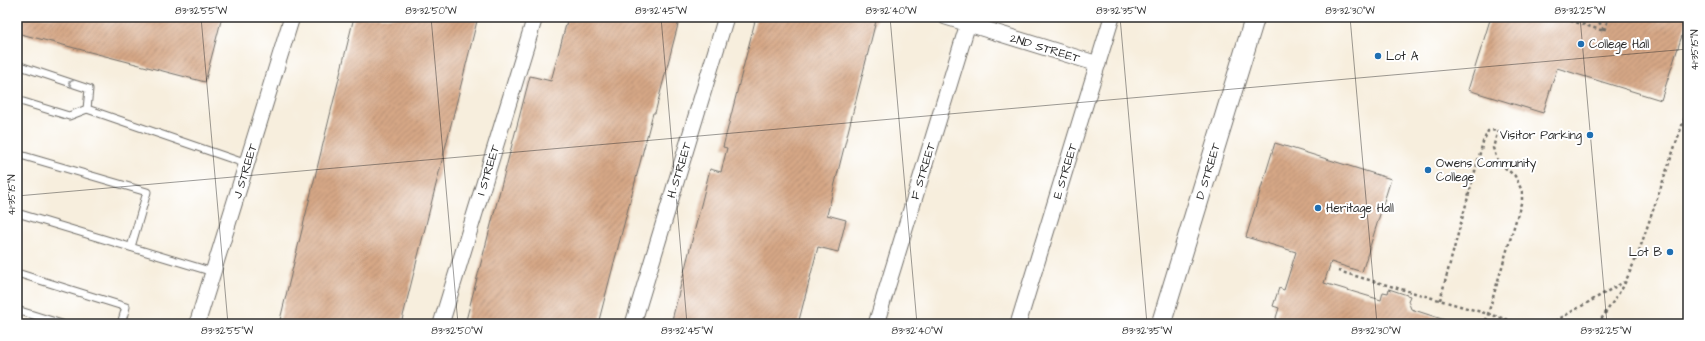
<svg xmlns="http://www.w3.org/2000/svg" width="1705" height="341" font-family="'Architects Daughter',sans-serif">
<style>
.building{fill:url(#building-hatch)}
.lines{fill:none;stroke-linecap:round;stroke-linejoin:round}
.service-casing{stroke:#726f69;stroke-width:9}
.minor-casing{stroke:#726f69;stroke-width:17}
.tertiary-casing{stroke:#726f69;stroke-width:21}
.path{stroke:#726f69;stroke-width:2.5;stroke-dasharray:3 3;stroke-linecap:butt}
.service{stroke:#fff;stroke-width:7}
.minor{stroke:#fff;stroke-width:15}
.tertiary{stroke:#fff;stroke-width:19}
.oneway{stroke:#a0a0a0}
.ticks{fill:none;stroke:#2b2b2b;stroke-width:1;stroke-opacity:0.45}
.poi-dot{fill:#1f6fb2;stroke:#fff;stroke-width:1.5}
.labels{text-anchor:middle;stroke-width:4;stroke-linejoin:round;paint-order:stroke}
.poi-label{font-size:12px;fill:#2b2b2b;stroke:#fff;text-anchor:start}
.street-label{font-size:12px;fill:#2b2b2b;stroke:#fff}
.neatline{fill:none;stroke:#2b2b2b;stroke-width:1.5}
.ticks-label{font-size:10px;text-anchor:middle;fill:#2b2b2b}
</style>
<defs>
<pattern id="building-hatch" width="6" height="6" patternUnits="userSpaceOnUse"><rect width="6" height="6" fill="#d6a786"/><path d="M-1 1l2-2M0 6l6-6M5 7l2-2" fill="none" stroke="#ae886e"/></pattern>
</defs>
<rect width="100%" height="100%" fill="#fff"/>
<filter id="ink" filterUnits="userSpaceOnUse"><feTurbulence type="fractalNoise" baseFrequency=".025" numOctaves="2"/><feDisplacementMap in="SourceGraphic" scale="8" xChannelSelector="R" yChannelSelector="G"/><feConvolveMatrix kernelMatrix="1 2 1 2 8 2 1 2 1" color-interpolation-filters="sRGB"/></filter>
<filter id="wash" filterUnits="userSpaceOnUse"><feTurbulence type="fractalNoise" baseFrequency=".012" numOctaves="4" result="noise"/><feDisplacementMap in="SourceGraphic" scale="16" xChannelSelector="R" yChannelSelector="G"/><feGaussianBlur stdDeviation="0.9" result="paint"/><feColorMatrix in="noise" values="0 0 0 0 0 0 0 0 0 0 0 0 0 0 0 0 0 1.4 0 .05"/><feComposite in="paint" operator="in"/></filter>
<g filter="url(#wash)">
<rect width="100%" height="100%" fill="#f7eedd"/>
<g id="blocks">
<!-- building -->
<g class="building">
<polygon points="17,17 222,17 205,82 17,33"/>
<polygon points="354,17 478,17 401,324 390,324 380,322 379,324 279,324"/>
<polygon points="568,17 680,17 655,113 653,113 598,324 465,324 530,76 551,81"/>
<polygon points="756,17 877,17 827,215 846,220 838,252 818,247 798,324 671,324 710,169 721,172 727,148 723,147"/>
<polygon points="1496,17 1688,17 1661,100 1557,68 1543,113 1468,90 1490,20"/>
<polygon points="1275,143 1391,179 1362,272 1331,262 1324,283 1381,300 1383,292 1388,293 1389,289 1410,296 1408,301 1411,309 1451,322 1451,324 1274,324 1279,308 1273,306 1279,288 1284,290 1296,252 1246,237"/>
</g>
</g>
</g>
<g filter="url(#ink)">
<use href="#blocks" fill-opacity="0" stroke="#726f69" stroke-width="1"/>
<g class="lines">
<defs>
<g id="service">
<polyline points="17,65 89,89 87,109"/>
<polyline points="17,100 69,116 87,109 247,164"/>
<polyline points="17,154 147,192 131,247"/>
<polyline points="17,213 213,272"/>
<polyline points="17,273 126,307 121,324"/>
<polyline points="17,310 62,324"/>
</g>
<g id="minor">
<polyline points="946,17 1098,64"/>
<polyline points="197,324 292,17"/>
<polyline points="441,324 535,17"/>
<polyline points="633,324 726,17"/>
<polyline points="876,324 970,17"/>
<polyline points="1018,324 1112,17"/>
</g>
<polyline id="tertiary" points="1161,324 1255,17"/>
</defs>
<!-- service casing -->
<use href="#service" class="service-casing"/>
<!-- minor casing -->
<use href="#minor" class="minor-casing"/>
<!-- tertiary casing -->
<use href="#tertiary" class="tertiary-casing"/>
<!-- path -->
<g class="path">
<polyline points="1559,17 1604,31 1609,17"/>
<polyline points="1596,17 1604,30"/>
<polyline points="1338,271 1523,324"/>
<polyline points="1440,300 1483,142 1488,131 1498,130 1493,148 1498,162 1515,176 1522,191 1522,200 1485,324"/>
<polyline points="1550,324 1624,282"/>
<polyline points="1598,324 1623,287 1638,254 1688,108"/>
</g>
<!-- service -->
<use href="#service" class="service"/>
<!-- minor -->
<use href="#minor" class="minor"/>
<!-- tertiary -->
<use href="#tertiary" class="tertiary"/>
</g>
<!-- one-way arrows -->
<defs><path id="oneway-chevron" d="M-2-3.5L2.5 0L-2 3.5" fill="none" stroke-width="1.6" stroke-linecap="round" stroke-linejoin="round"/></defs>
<use class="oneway" href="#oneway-chevron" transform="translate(71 83) rotate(-162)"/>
</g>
<!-- ticks -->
<path class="ticks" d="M201 17 228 324M431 17 458 324M661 17 687 324M890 17 917 324M1120 17 1147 324M1350 17 1377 324M1580 17 1607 324M17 196 1688 49"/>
<!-- markers -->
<g class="poi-dot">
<circle cx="1581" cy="44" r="4"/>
<circle cx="1378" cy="56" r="4"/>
<circle cx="1590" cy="135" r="4"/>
<circle cx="1428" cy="170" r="4"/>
<circle cx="1318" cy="208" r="4"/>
<circle cx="1670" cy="252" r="4"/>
</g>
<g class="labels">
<!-- poi labels -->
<g class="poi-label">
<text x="1589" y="48">College Hall</text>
<text x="1386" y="60">Lot A</text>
<text x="1582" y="139" text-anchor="end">Visitor Parking</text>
<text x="1436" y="167">Owens Community<tspan x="1436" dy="14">College</tspan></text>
<text x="1326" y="212">Heritage Hall</text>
<text x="1662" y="256" text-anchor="end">Lot B</text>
</g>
<!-- street labels -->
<g class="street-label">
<text transform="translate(1045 48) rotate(17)" y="4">2ND STREET</text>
<text transform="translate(488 170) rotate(-73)" y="4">I STREET</text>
<text transform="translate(679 170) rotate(-73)" y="4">H STREET</text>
<text transform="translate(245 171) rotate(-73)" y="4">J STREET</text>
<text transform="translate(923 171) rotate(-73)" y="4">F STREET</text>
<text transform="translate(1065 171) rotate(-73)" y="4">E STREET</text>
<text transform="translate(1208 171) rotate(-73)" y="4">D STREET</text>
</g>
</g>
<!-- margin -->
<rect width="1705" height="341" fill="none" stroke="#fff" stroke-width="44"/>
<rect x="22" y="22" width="1661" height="297" class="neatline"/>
<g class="ticks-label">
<text x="201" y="14">83°32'55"W</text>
<text x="431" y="14">83°32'50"W</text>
<text x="661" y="14">83°32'45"W</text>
<text x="891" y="14">83°32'40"W</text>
<text x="1121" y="14">83°32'35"W</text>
<text x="1350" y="14">83°32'30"W</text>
<text x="1580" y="14">83°32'25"W</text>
<text transform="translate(1694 50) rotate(-90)" y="4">41°35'15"N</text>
<text transform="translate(11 195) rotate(-90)" y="4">41°35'15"N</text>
<text x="227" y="334">83°32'55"W</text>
<text x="457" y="334">83°32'50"W</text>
<text x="687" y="334">83°32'45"W</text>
<text x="917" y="334">83°32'40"W</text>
<text x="1147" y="334">83°32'35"W</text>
<text x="1376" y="334">83°32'30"W</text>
<text x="1606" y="334">83°32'25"W</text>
</g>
</svg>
